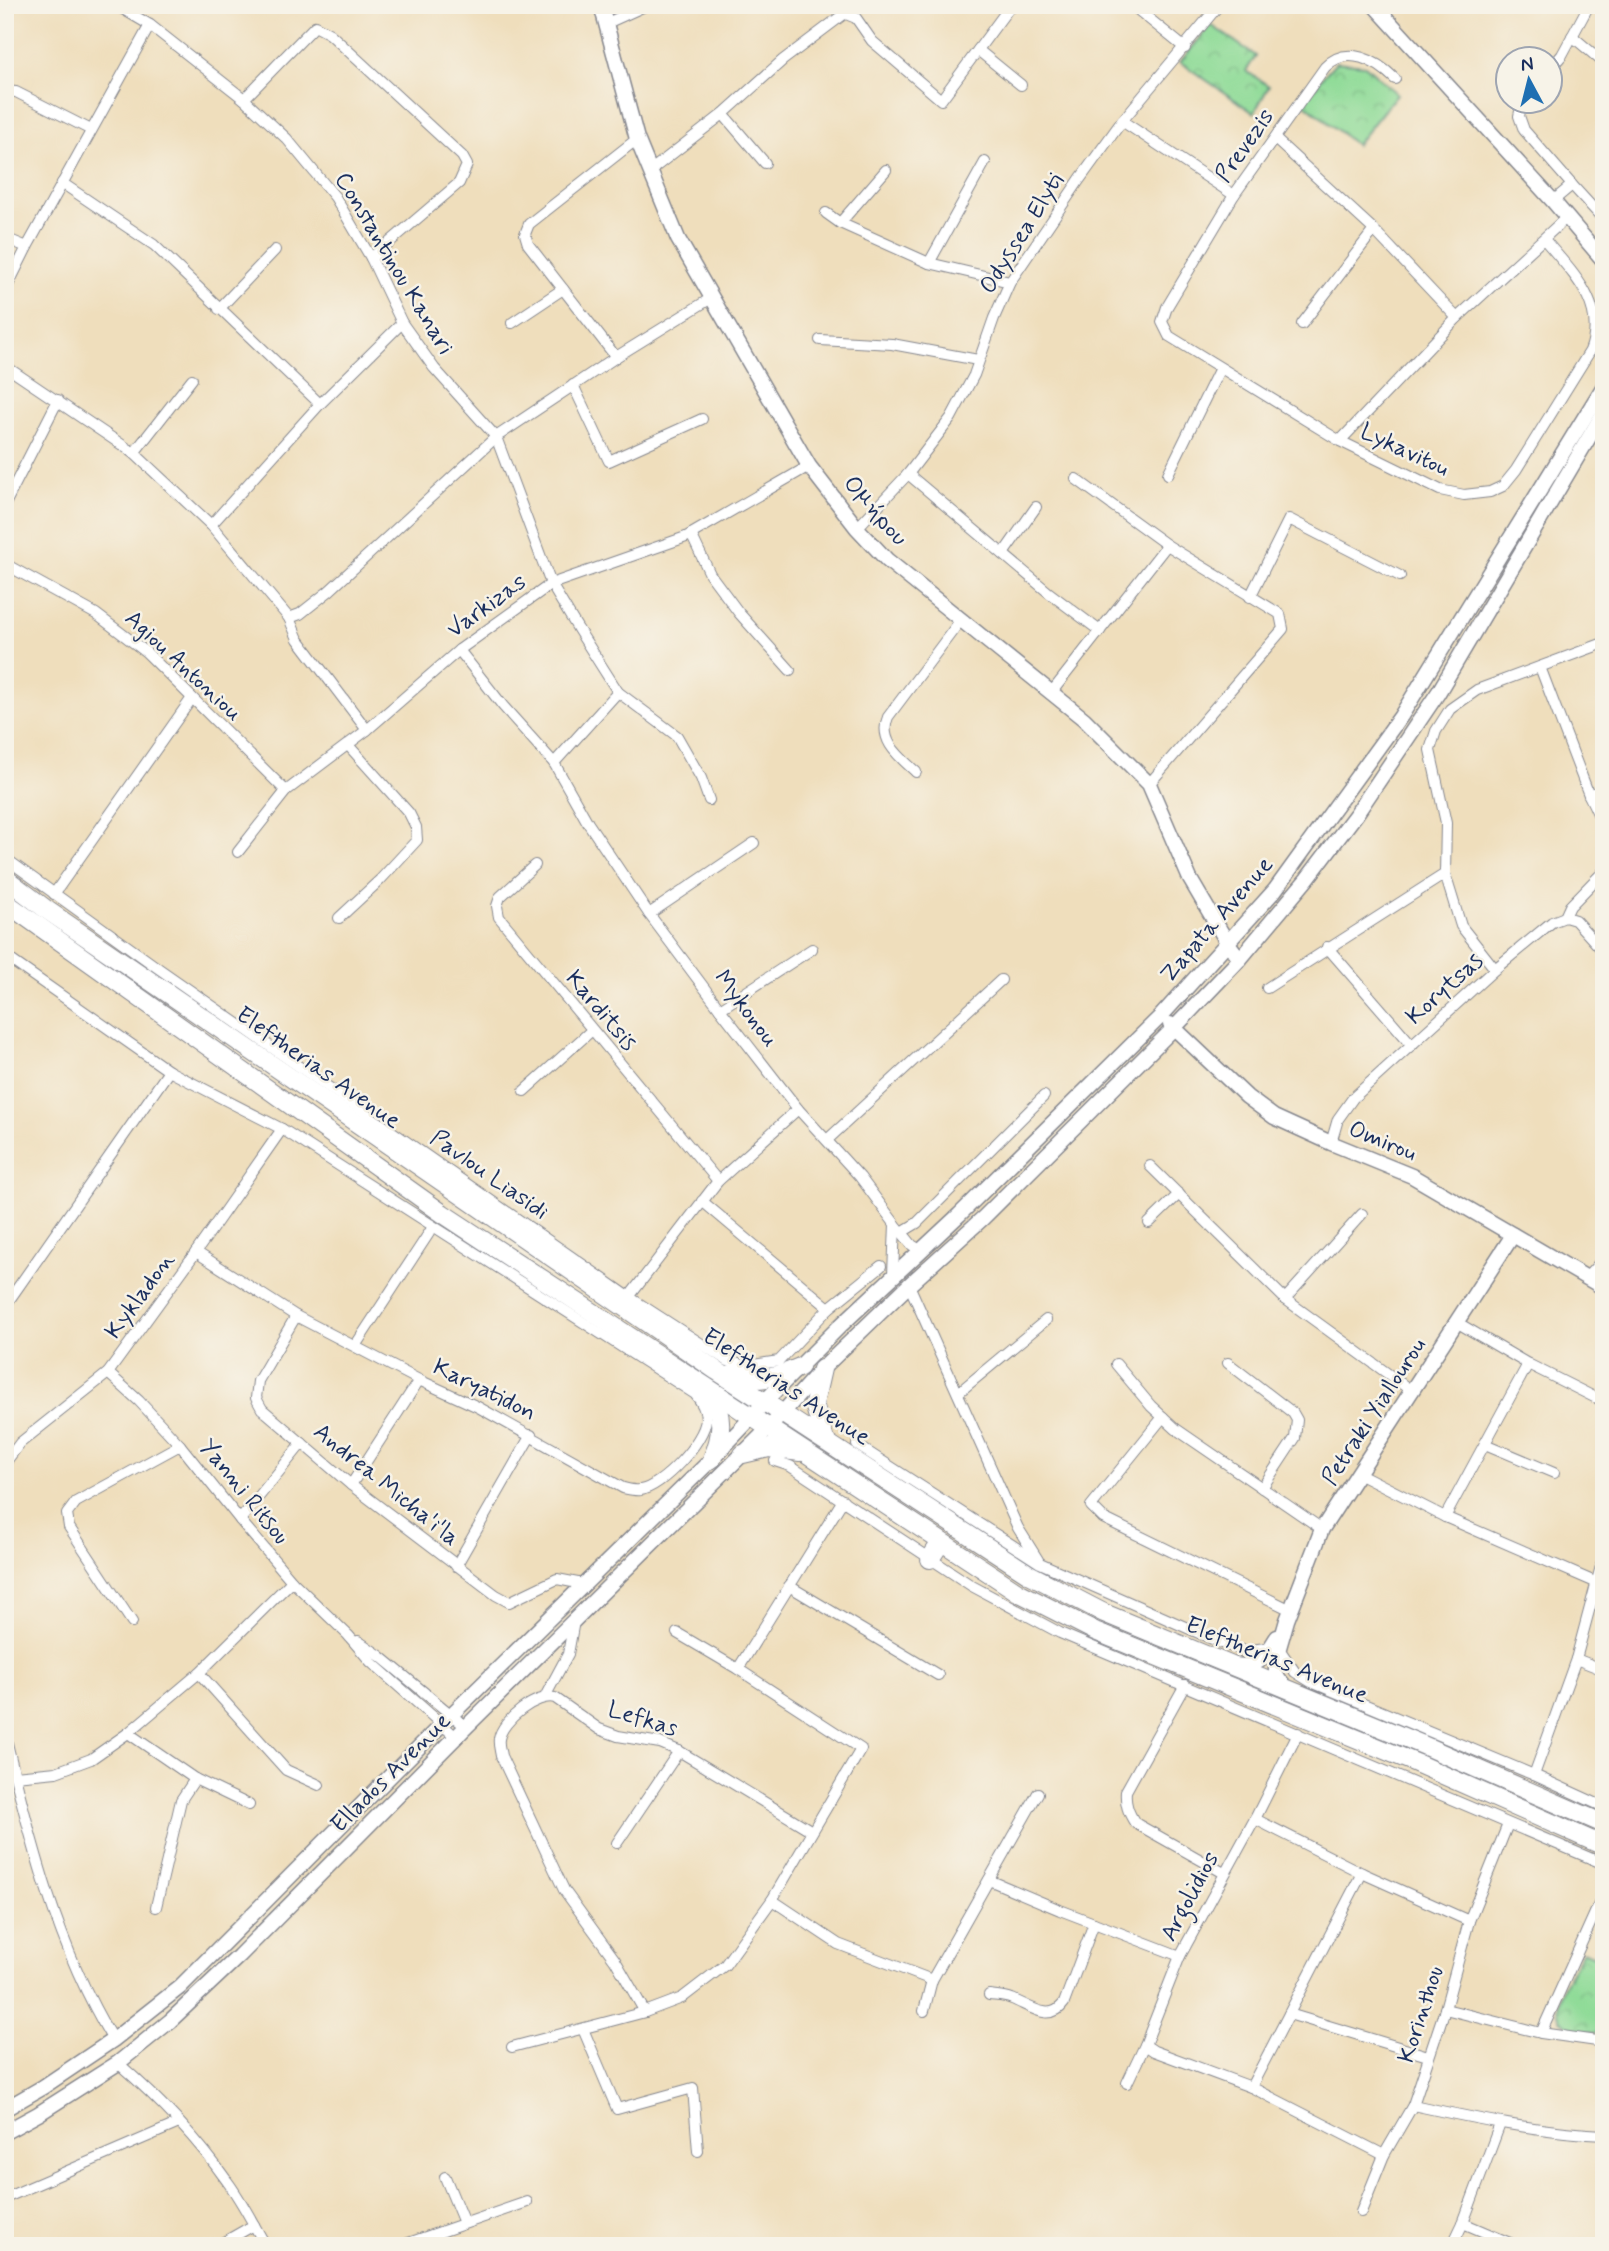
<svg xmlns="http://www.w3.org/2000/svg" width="1609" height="2251" font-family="Mynerve,sans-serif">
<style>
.park{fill:url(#park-crowns);stroke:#56857b;stroke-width:2}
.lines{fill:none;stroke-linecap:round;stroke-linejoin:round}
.street-casing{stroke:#85868d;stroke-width:12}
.secondary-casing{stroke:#85868d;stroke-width:17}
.highway-casing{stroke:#85868d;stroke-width:20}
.street{stroke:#fff;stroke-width:10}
.secondary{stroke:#fff;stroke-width:14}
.highway{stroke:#fff;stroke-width:18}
.labels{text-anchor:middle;stroke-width:5;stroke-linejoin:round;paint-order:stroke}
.street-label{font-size:24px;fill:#1b2f5e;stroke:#f7f3e8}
</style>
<defs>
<pattern id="park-crowns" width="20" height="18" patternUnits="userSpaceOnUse" patternTransform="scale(1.75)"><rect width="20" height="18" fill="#90db98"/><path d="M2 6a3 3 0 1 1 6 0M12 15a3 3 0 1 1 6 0" fill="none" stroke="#7cbc85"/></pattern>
</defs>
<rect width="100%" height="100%" fill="#f7f3e8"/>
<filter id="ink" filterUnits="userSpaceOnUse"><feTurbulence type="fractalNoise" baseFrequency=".0143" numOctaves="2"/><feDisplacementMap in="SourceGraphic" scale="14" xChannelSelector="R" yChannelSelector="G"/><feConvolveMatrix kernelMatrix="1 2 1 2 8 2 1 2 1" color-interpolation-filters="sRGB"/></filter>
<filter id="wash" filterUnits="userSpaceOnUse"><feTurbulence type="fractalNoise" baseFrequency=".00686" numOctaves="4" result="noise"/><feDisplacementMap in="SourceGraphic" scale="28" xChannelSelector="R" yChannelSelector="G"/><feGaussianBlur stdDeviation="1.57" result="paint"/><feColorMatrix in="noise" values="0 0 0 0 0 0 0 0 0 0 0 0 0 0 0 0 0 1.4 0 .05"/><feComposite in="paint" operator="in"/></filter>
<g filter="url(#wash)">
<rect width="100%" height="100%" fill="#efdebc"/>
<!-- park -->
<g class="park">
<polygon points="1211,25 1256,56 1246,71 1269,86 1254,113 1180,62"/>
<polygon points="1336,62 1365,65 1397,94 1356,145 1301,101"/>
<path d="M1583 1951 1604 1960V2033C1595 2032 1584 2032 1575 2029 1538 2018 1572 1970 1583 1951Z"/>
</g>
</g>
<g filter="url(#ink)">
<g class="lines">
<defs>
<g id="street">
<polyline points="116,5 150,25 244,99 287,139 335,197 371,258 402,323 434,368 496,437 551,584 578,629 618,692 677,736 701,778 709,800"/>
<polyline points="1132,5 1185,48"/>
<polyline points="846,14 856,18 872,41 941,100 1011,5"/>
<polyline points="605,24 647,5"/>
<polyline points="1572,36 1604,63"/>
<polyline points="978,50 1021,85"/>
<polyline points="1550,69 1562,55 1589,5"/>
<path d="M1395 79C1377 61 1347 44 1325 67L1234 195 1167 307 1162 322 1169 336 1340 441 1440 490 1464 495 1490 492 1503 486 1516 470 1590 351C1608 304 1571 272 1544 239"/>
<polyline points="5,91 16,92 91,130"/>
<polyline points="244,99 315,26 330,34 462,156 467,165 459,183 371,258"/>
<polyline points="1522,102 1519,116 1524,130 1572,185 1553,201"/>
<polyline points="723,114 765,163"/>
<polyline points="1122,121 1234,195"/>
<polyline points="1275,139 1374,230 1457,318"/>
<polyline points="650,171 723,114 783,60 856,5"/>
<polyline points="62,183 154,245 320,404"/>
<polyline points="1572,185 1604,220"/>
<polyline points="826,213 840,223 929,263 1010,282"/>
<polyline points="840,223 886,170"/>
<polyline points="5,238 27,247"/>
<polyline points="929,263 985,162"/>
<polyline points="5,291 27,247 150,25"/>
<polyline points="219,309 275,250"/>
<polyline points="512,323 563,289"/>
<polyline points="1302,324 1374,230"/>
<polyline points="820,340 892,344 978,360"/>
<polyline points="616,357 528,244 525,234 529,224 637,139"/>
<polyline points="5,366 134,453 211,525 289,618 298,639 367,730"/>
<polyline points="573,385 609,461 702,419"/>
<polyline points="1340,441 1457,318 1567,217"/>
<polyline points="134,453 192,379"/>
<polyline points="908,474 1048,592 1100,631"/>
<polyline points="1168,474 1220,368"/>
<polyline points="1076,479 1167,545"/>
<polyline points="5,504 58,400"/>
<polyline points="211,525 320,404 402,323"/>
<polyline points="857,528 908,474 951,418 974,375 994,318 1010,282 1080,179 1122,121 1219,5"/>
<polyline points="691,534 710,574 739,613 790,670"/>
<polyline points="1003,554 1036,507"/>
<polyline points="5,564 96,614 146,652 286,791"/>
<polyline points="1250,597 1289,519 1400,576"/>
<polyline points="289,618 300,614 329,591 496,437 616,357 713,297"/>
<polyline points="459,650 503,706 554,763 588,823 649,914 720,1009 798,1109 860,1177 895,1224 912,1245 920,1250"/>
<polyline points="1540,667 1589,795 1604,826"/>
<polyline points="1051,693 1167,545 1280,614 1283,629 1149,784"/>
<polyline points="554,763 618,692"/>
<path d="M916 772C900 757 878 741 888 717L960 621"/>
<polyline points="1589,795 1604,789"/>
<polyline points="238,852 286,791 367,730 459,650 551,584 686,537 809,466"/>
<polyline points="5,858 155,966 629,1297 728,1361 747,1366 779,1361 829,1308 881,1266"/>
<polyline points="535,865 500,897 497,906 499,917 718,1181"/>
<polyline points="54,894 192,698"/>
<polyline points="649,914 754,843"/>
<polyline points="1565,917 1570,906 1604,871"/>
<polyline points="339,918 380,880 417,840 416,827 409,813 348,745"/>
<polyline points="1327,947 1412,1045"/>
<path d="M5 956 169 1071 282 1129 695 1394C701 1401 706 1410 706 1419 705 1441 661 1488 640 1490 635 1491 628 1489 623 1488L478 1407 419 1380 296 1316 196 1252"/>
<polyline points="1495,969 1461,926 1445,874 1446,823 1430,750 1436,731 1450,709 1477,690 1604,643"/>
<polyline points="1267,988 1445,874"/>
<polyline points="720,1009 812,949"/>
<polyline points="524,1091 592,1030"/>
<polyline points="827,1140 1001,980"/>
<polyline points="1331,1143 1338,1119 1353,1098 1495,969 1552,922 1565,917 1575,920 1604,952"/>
<polyline points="1150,1166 1285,1299 1413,1392"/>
<polyline points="702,1201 829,1308"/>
<polyline points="1149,1223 1179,1194"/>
<polyline points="902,1232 917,1223 1044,1096"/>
<polyline points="893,1275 895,1224"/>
<polyline points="1587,1277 1604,1258"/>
<polyline points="909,1285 1018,1528 1038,1560"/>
<polyline points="629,1297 718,1181 798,1109"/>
<polyline points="1285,1299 1362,1214"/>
<polyline points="5,1306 169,1071"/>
<polyline points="296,1316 258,1381 256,1398 262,1409 351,1485 496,1595 509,1602 557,1579 583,1584"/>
<polyline points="1458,1323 1528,1364 1604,1402"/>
<polyline points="355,1346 433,1227"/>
<polyline points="1228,1363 1293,1413 1297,1420 1295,1438 1262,1488"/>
<polyline points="1116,1364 1151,1406 1176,1429 1322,1529"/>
<polyline points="108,1373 139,1401 180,1445 240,1520 292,1581 348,1635 371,1662 456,1737"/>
<polyline points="958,1393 1046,1320"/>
<polyline points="1163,1417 1091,1506 1103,1518 1291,1610"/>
<polyline points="1485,1444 1554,1473"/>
<polyline points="857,1445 1040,1563 1226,1645 1246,1651 1271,1647 1282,1653 1295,1672 1311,1682 1534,1775 1604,1807"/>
<polyline points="775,1461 790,1466 972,1586 1060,1633 1604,1864"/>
<polyline points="5,1463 20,1443 108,1373 196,1252 282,1129"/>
<polyline points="1360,1474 1445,1517 1595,1582"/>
<polyline points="351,1485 419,1380"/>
<polyline points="1445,1517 1528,1364"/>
<polyline points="240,1520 302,1443"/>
<polyline points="456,1566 531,1435"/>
<polyline points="789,1586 938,1675"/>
<polyline points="132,1622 69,1527 67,1514 76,1502 180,1445"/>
<polyline points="358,1641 380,1656 466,1727"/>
<polyline points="1576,1659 1604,1670"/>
<polyline points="738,1669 843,1500"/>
<polyline points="199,1673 286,1770 319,1785"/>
<path d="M1185 1685 1126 1791C1125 1804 1128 1812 1135 1823L1224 1873"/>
<polyline points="546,1695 568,1654 574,1621"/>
<polyline points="128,1733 195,1779 249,1805"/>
<path d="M5 1735C30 1839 57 1948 113 2040"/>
<polyline points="1534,1775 1576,1659 1604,1555"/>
<polyline points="15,1776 56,1772 91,1759 128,1733 199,1673 292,1581"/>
<polyline points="1255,1819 1362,1873 1469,1921"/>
<polyline points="617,1843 679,1751"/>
<polyline points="989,1880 1060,1910 1180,1956"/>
<polyline points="772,1900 838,1944 932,1980"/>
<polyline points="156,1907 181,1800 195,1779"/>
<path d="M989 1995C997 1996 1005 1996 1012 1999 1030 2006 1050 2023 1064 2003L1094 1923"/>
<polyline points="1445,2009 1541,2033 1604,2042"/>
<polyline points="924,2011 932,1980 1038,1793"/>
<path d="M645 2012 615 1960 564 1890 501 1756C500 1750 498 1744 499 1739 502 1720 537 1693 555 1698L599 1729 618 1736 660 1743 679 1751 812 1831"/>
<polyline points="1289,2014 1428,2056"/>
<polyline points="583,2029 617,2109 693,2088 698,2151"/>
<polyline points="1541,2033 1604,1893"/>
<polyline points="1145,2045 1154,2051 1251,2087 1384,2155"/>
<polyline points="512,2047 645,2012 682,1998 725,1965 772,1900 861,1749 738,1669 677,1633"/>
<path d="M118 2063C158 2098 197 2138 227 2181 242 2201 253 2224 266 2246"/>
<polyline points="1127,2083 1145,2045 1180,1956 1255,1819 1298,1733"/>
<polyline points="1251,2087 1362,1873"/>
<path d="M1413 2105C1477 2119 1539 2132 1604 2135"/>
<polyline points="445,2177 464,2223"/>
<polyline points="5,2198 179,2123"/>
<polyline points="1361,2212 1384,2155 1413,2105 1445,2009 1469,1921 1508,1824"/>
<polyline points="1463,2223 1517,2246"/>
<polyline points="217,2246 254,2225"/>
<polyline points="400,2246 527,2202"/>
<polyline points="1452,2246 1463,2223 1500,2124"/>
</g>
<g id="secondary">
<polyline points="601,5 637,139 678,239 809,466 857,528 887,560 1084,719 1149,784 1190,879 1227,942 1240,959"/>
<polyline points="1374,5 1553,201 1604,261"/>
<polyline points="1170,1024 1247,1097 1274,1117 1331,1143 1412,1176 1604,1288"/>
<path d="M1234 1665C1259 1669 1265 1657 1277 1637"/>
<polyline points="1286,1688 1276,1675 1276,1658 1287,1620 1322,1529 1513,1235"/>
<polyline points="5,2109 43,2087 113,2040 180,1987 451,1715 712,1459 751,1418 765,1401 839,1327 959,1215 1161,1016 1275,890 1401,716 1604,386"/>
<polyline points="5,2132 38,2114 118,2063 170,2021 239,1956 466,1727 768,1429 822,1369 909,1285 983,1218 1174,1028 1240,959 1307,879 1357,813 1438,693 1604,412"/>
</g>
<g id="highway">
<polyline points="5,878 47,910 717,1371 1029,1574 1104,1613 1423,1745 1604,1824"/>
<polyline points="5,902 442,1213 1018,1592 1095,1631 1416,1763 1604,1846"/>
<polyline points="822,1369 814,1404 825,1440"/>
<path d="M731 1375C757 1383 775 1378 800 1367"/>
<path d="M709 1393C725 1414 722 1436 712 1459"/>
<polyline points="743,1454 769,1448 800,1452"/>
<polyline points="930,1559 941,1542"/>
</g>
</defs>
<!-- street casing -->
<use href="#street" class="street-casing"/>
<!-- secondary casing -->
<use href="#secondary" class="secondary-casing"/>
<!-- highway casing -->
<use href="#highway" class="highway-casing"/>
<!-- street -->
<use href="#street" class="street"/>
<!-- secondary -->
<use href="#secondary" class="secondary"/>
<!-- highway -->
<use href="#highway" class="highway"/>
</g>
</g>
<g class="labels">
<!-- street labels -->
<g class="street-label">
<text transform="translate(1244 145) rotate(-55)" y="8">Prevezis</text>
<text transform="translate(1021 233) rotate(-58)" y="8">Odyssea Elyti</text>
<text transform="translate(395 263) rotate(59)" y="8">Constantinou Kanari</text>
<text transform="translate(1405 449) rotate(25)" y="8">Lykavitou</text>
<text transform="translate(876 510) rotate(49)" y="8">Ομήρου</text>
<text transform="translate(486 605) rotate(-36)" y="8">Varkizas</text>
<text transform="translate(184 665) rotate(43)" y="8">Agiou Antoniou</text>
<text transform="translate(1216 919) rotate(-49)" y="8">Zapata Avenue</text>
<text transform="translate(1444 988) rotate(-42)" y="8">Korytsas</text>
<text transform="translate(747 1008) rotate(53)" y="8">Mykonou</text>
<text transform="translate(602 1010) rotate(50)" y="8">Karditsis</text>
<text transform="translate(319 1067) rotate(35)" y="8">Eleftherias Avenue</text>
<text transform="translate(1383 1140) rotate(22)" y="8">Omirou</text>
<text transform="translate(490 1174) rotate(35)" y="8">Pavlou Liasidi</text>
<text transform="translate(139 1295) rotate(-54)" y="8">Kykladon</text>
<text transform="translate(787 1386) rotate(33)" y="8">Eleftherias Avenue</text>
<text transform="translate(485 1389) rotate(26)" y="8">Karyatidon</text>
<text transform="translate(1373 1411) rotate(-57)" y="8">Petraki Yiallourou</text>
<text transform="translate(387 1484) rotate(39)" y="8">Andrea Micha'i'la</text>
<text transform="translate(245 1491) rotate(51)" y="8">Yanni Ritsou</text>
<text transform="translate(1277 1659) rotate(22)" y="8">Eleftherias Avenue</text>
<text transform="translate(643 1718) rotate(17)" y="8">Lefkas</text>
<text transform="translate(390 1772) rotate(-45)" y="8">Ellados Avenue</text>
<text transform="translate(1189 1896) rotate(-62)" y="8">Argolidios</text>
<text transform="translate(1420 2014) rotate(-72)" y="8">Korinthou</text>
</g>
</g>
<!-- margin -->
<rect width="1609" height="2251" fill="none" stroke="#f7f3e8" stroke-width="28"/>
<!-- north arrow -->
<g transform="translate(1529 80) rotate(353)"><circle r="33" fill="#f7f3e8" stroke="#9fa5b1" stroke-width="2"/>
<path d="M0-5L12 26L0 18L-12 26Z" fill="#1f6fb2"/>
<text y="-10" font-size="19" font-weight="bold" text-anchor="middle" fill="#1b2f5e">N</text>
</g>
</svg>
